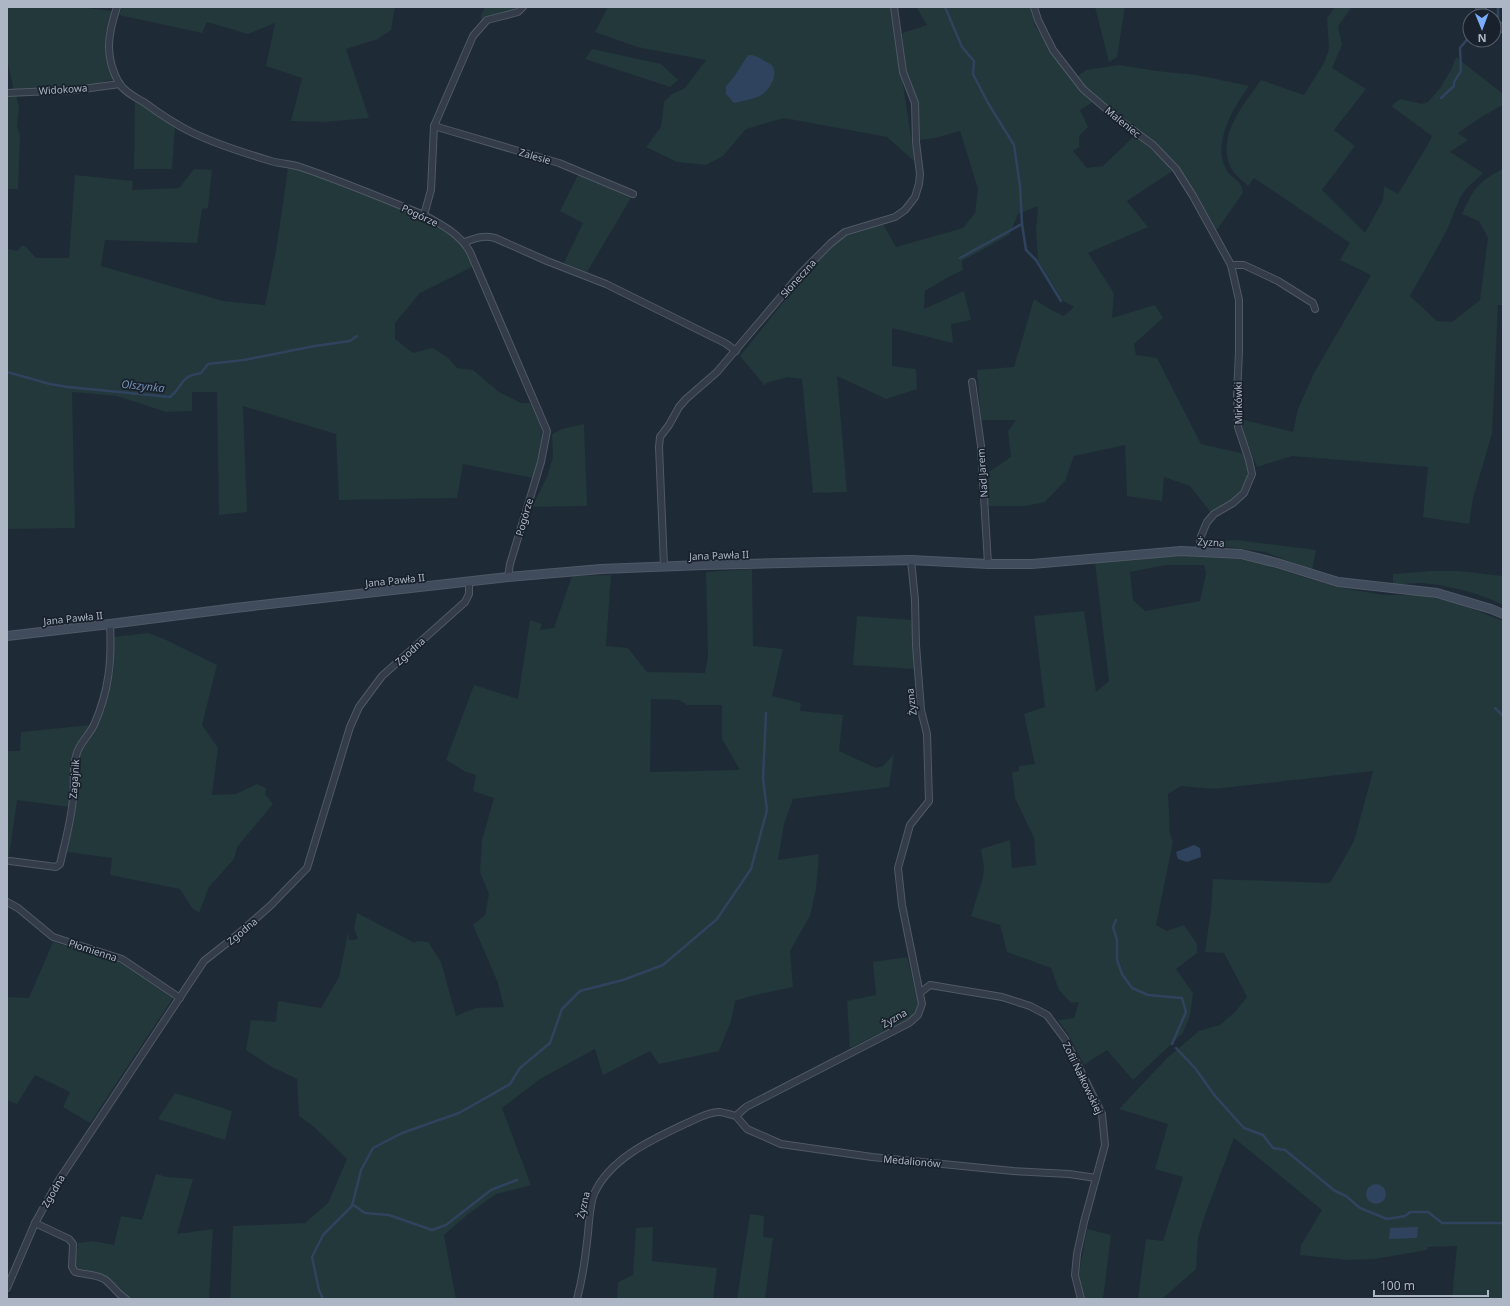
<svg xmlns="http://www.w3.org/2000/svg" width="1510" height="1306" font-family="'Noto Sans',sans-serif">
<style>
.green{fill:#22383a;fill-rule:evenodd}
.water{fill:#30435e}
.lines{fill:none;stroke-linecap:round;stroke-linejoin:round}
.stream{stroke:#30435e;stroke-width:2.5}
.street-casing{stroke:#505966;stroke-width:8}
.secondary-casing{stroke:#505966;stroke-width:10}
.street{stroke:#333c48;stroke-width:6}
.secondary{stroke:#404b5b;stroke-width:8}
.labels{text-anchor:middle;stroke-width:3.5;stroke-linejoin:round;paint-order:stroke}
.street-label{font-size:10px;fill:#adb6c5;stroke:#18212c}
.water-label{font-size:11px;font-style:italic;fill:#748daf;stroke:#18212c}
</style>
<rect width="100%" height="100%" fill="#1f2a37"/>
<!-- green -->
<g class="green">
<path d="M7 7H78L112 11C102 43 103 48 114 79L83 87 14 91 7 59Z"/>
<polygon points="122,7 395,7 391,30 378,39 346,49 369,118 324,122 291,121 302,78 266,66 275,23 248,34 207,22 202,33 119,15"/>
<path d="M485 7H521C512 16 493 15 481 22V15Z"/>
<polygon points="608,7 891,7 915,162 887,137 784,118 746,129 723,156 706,165 677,162 646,147 661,127 664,102 672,94 685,88 706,60 637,47 595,32"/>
<path d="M916 7H1030L1035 26 1057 59 1093 102 1080 110 1088 127 1079 136V147L1073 151 1087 168 1103 166 1135 135 1174 170 1127 201 1148 227 1088 253 1114 293 1112 318 1155 305 1163 318 1134 344 1136 355 1157 358 1201 444 1245 454C1254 489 1238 497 1211 513L1190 486 1164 477 1162 501 1127 496 1125 445 1074 456 1065 481 1045 502 1025 506H988L986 474 1011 457 1008 431 1016 420H981L977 370 1014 367 1034 299 1051 310 1064 316 1074 307 1063 301 1038 260 1036 230 1038 206 1018 214 1009 235 962 261 963 270 948 277 925 291 924 309 964 291 971 320 951 324 953 343 892 328V366L916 369 917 389 886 399 837 376 847 492 813 493 802 379 787 377 766 383 765 386 740 356 826 249 846 236 883 224 896 247 963 228 975 213 978 189 960 131 935 138 920 140 917 102 906 72 902 33 927 25Z"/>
<polygon points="1095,7 1125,7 1117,57 1109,62"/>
<path d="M1335 7H1352L1338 26 1342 45 1332 68 1366 89 1334 130 1355 146 1322 190 1365 233 1383 200 1384 186 1398 194 1427 146 1432 136 1391 106 1400 99 1422 104 1428 102 1440 88 1451 70 1456 57 1503 94V105L1483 116 1458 133 1468 140 1450 152 1483 173 1466 189 1460 198 1446 232 1410 296 1437 321 1452 322 1480 300 1488 238 1479 221 1462 214C1473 190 1478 181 1503 169V305H1498L1492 434 1473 498 1469 524 1423 517 1428 467 1292 456 1257 467 1245 437 1240 419 1293 432 1298 409 1314 373 1371 275 1340 260 1350 243 1254 178 1248 186C1242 180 1233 174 1230 166 1217 135 1244 104 1261 80L1304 95 1324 63 1329 49 1327 18Z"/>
<polygon points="592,49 661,64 678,80 670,87 585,59"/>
<path d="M1119 65 1157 71 1197 75 1249 86C1234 107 1212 142 1226 169 1232 180 1241 178 1243 193L1216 231 1180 171 1133 128 1089 91 1078 76 1086 70Z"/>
<polygon points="16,95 19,108 17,127 20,135 18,189 7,189 7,96"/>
<polygon points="135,98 175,126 172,169 134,169"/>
<polygon points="288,168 300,170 416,215 444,229 460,242 466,250 474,266 420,293 395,323 395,339 413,353 433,348 448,358 457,368 473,370 499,392 521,403 530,403 542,426 541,452 533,478 463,464 457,498 339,500 336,434 243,406 247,512 219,515 217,392 192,392 192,411 166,412 117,396 72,392 75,528 7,529 7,249 18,251 21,246 25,246 36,258 69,258 75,175 133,181 132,190 179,188 194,169 212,170 208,208 202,209 197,243 105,240 101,266 223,301 265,305 276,251"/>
<polygon points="578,175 632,196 587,272 564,263 583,223 560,211"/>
<polygon points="584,424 587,506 532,507 547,477 553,457 552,434 562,429"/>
<polygon points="1237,540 1316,550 1312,570 1265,552 1228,547 1205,546 1205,542"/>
<path d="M1206 555 1239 557 1336 587 1384 595H1417L1455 602 1503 621V1299H1452L1457 1246 1428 1247 1427 1250 1374 1259 1348 1260 1300 1255 1301 1245 1322 1210 1234 1138 1205 1215 1198 1238 1196 1269 1162 1299H1138L1146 1239 1163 1241 1183 1177 1155 1169 1168 1124 1119 1109 1167 1058 1199 1031 1220 1025 1235 1012 1247 997 1224 953 1205 952 1211 910 1213 879 1330 883 1354 841 1373 771 1214 789 1181 786 1168 794 1170 834 1173 842 1156 925 1167 931 1184 925 1197 944V953L1176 969 1193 993 1190 1016 1183 1033 1133 1080 1107 1050 1084 1065 1068 1034 1058 1020 1074 1018 1079 1002 1071 1003 1059 990 1051 968 1007 952 1000 925 971 916 983 878 984 867 981 849 1010 840 1012 868 1036 865 1034 838 1015 798 1012 772 1019 771V766L1035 764 1024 714 1045 707 1034 616 1084 611 1096 692 1109 681 1095 562 1166 556ZM1165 565H1204L1206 573 1200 601 1145 611 1133 600 1130 572Z"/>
<path d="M752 569 753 646 783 649 772 696 801 703 800 711 843 715 839 751 876 768 883 766 894 754 889 787 793 799 784 824 778 860 819 854 816 889 810 916 790 951 793 987 755 995 735 1001 731 1021 719 1051 659 1064 650 1051 603 1075 595 1049 540 1079 502 1108 531 1185 496 1194 467 1215 444 1235 456 1299H230L233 1226 305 1223 328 1203 347 1159 313 1126 299 1116 297 1079 270 1066 246 1050 251 1020 276 1022 278 1001 321 1008 339 977 348 933 349 940H355L358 938 354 929 357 913 415 943 416 941 428 942 441 962 456 1016 476 1008 504 1007 498 983 473 925 485 915 489 894 480 872 482 840 494 798 473 791 476 775 466 772 446 760 474 685 518 699 530 620 542 624 540 630 554 628 572 576 611 575 606 646 628 648 647 672 705 673 708 656 706 572ZM651 699 679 700 687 705H722V739L740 770 650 772Z"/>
<path d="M1430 571H1459L1503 576V605C1480 593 1447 585 1421 583 1412 583 1403 584 1393 585V574Z"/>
<polygon points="857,616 914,620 915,669 853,665"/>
<polygon points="148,633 164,639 217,665 202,725 218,748 212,795 236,794 257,784 266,788 265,794 273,804 237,847 234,859 209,887 199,913 192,908 180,889 110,875 112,858 67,852 77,797 78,759 81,747 94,731 104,711 109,693 114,669 113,637"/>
<path d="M91 725C87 732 80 738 77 745 68 764 74 787 69 807L17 800 8 864H7V751H20L21 732Z"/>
<polygon points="53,942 112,959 127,966 173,998 90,1123 63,1107 70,1092 35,1075 17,1104 7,1100 7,997 29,998"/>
<polygon points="907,957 919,1005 915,1013 907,1020 850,1048 847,1001 876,995 873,962"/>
<polygon points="175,1093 232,1111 225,1140 158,1119"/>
<polygon points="156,1174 167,1177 193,1179 177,1234 213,1229 209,1299 129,1299 124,1296 107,1278 78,1271 75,1265 78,1243 93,1241 114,1245 121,1216 142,1220"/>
<polygon points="750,1214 764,1216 763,1237 773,1238 765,1299 737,1299"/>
<polygon points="653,1227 652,1261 717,1268 713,1299 617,1299 618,1282 633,1275 636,1228"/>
<polygon points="1087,1229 1111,1235 1103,1299 1085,1299 1079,1274"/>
</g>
<!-- water -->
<g class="water">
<path d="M749 55C755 55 759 57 763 60 766 62 772 64 773 67 778 77 769 90 760 96 759 97 736 103 734 103L726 94V86L734 77 746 58Z"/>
<polygon points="1194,845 1200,848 1201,857 1187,862 1178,859 1176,852"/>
<circle cx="1376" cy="1194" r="10"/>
<polygon points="1418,1227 1417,1238 1389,1239 1390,1228"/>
</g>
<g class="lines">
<!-- stream -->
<g class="stream">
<polyline points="945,7 962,47 974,61 973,74 988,103 1014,145 1020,186 1022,224 1026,250 1036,260 1061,301"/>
<polyline points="1492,13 1498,17 1498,7"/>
<polyline points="1441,98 1454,86 1454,82 1461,71 1460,48 1470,36"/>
<polyline points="960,258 1022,224"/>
<path d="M7 372 50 384 68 387 170 397C185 385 178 377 201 373L208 364 244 360 315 346 350 341 357 336"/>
<polyline points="1495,708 1503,716"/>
<polyline points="1116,920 1113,927 1117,940 1117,960 1122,974 1132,988 1148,995 1182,998 1186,1012 1172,1044"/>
<polyline points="1176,1048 1195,1068 1215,1096 1244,1128 1263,1135 1273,1148 1285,1150 1335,1191 1346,1196 1360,1208 1387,1219 1405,1216 1410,1212 1428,1212 1442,1223 1503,1223"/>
<polyline points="352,1204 365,1213 389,1215 432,1230 446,1225 491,1190 517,1180"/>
<polyline points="323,1299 319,1290 312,1257 323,1235 352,1206 361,1170 373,1148 402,1133 459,1113 510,1084 520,1068 550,1043 562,1009 580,991 623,980 663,965 717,919 751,869 767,810 763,779 766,713"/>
</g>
<defs>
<g id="street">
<path d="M117 7C108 34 104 56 119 83 124 92 137 98 145 103 160 114 175 124 191 132 216 144 244 153 271 161 281 164 293 164 303 168 344 182 384 199 424 215 442 225 460 234 470 252L547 431 541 462 510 564 508 577"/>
<polyline points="1034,7 1038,20 1053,50 1083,89 1118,119 1153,145 1176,169 1193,196 1231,265 1239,300 1239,351 1237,395 1238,427 1249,460 1252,474 1244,493 1233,503 1214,514 1207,522 1201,536 1199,552"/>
<polyline points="1479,7 1489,16"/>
<polyline points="1494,21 1503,29"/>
<polyline points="7,93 75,90 120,84"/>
<polyline points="434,126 559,163 633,194"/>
<polyline points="424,215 431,190 434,126 473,36 487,20 518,12 523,7"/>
<path d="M465 242C476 238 483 235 495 238L547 261 606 284 725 343 736 351"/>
<polyline points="1231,265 1244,265 1278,281 1313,303 1315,309"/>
<polyline points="972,382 981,446 988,564"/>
<polyline points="664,566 659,447 660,437 669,425 679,407 686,399 717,372 801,273 831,243 845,232 895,217 905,210 915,197 919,184 920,174 916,142 915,103 903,72 894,7"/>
<path d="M10 861 56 867 60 864C65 843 71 821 73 799 75 785 72 770 76 756 79 743 88 737 94 725 109 691 112 661 110 624"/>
<polyline points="7,902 18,908 53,937 122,959 180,998"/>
<polyline points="920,993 930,985 1002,997 1030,1006 1047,1015 1065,1039 1102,1114 1105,1145 1084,1222 1077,1254 1075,1275 1081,1299"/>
<polyline points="736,1116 747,1129 781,1144 872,1157 1013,1171 1069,1174 1096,1178"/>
<path d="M35 1223 69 1239 73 1244 72 1267 75 1272C85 1275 95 1274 104 1279 112 1284 117 1294 126 1299"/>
<polyline points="7,1288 35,1223 59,1180 204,961 237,935 270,906 307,868 350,727 359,707 382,676 465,602 469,594 469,581"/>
<path d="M577 1299C582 1280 585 1261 587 1242 589 1228 589 1206 594 1194 610 1158 653 1139 687 1123 697 1119 707 1112 719 1112 724 1112 731 1115 736 1116L746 1107 909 1023 918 1015 922 1004 902 905 898 868 910 825 929 801 927 734 921 710 916 645 915 600 911 560"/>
</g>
<polyline id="secondary" points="7,636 110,624 235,608 508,577 601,569 703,565 911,560 988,564 1032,564 1181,551 1241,554 1277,563 1338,582 1437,593 1491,609 1503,614"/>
</defs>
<!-- street casing -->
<use href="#street" class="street-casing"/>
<!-- secondary casing -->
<use href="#secondary" class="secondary-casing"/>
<!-- street -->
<use href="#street" class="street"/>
<!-- secondary -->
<use href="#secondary" class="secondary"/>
</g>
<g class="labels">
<!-- street labels -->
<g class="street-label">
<text transform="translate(63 89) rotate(-4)" y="4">Widokowa</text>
<text transform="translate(1123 122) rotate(39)" y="4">Maleniec</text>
<text transform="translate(535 156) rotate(16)" y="4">Zalesie</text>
<text transform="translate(420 215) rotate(25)" y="4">Pogórze</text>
<text transform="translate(798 278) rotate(-48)" y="4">Słoneczna</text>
<text transform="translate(1238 403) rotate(-91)" y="4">Mirkówki</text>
<text transform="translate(982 473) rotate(-94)" y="4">Nad Jarem</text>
<text transform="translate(524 517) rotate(-74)" y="4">Pogórze</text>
<text transform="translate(1211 542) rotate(3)" y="4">Żyzna</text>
<text transform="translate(719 555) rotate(-2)" y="4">Jana Pawła II</text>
<text transform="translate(395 580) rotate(-6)" y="4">Jana Pawła II</text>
<text transform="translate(73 618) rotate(-6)" y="4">Jana Pawła II</text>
<text transform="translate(410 651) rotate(-42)" y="4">Zgodna</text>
<text transform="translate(911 702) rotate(-97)" y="4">Żyzna</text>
<text transform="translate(74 779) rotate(-86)" y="4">Zagajnik</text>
<text transform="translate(242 931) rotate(-40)" y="4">Zgodna</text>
<text transform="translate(93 950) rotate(18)" y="4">Płomienna</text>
<text transform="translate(894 1018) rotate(-30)" y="4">Żyzna</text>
<text transform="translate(1083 1078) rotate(64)" y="4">Zofii Nałkowskiej</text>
<text transform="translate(912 1161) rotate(5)" y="4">Medalionów</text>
<text transform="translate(53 1191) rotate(-60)" y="4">Zgodna</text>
<text transform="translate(583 1205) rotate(-77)" y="4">Żyzna</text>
</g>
<!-- water labels -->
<g class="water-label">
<text transform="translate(143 386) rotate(6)" y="4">Olszynka</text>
</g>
</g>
<!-- border -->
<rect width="1510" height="1306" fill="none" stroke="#adb6c5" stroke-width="16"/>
<!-- north arrow -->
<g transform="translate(1482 28) rotate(179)"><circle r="19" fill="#18212c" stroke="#545d69"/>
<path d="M0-3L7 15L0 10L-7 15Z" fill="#7badfb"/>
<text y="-6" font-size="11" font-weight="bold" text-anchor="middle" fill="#adb6c5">N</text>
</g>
<!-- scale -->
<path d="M1374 1290v6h114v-6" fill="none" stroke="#adb6c5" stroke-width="2"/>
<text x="1380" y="1290" font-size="12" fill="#adb6c5" stroke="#18212c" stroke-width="3" paint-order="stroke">100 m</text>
</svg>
